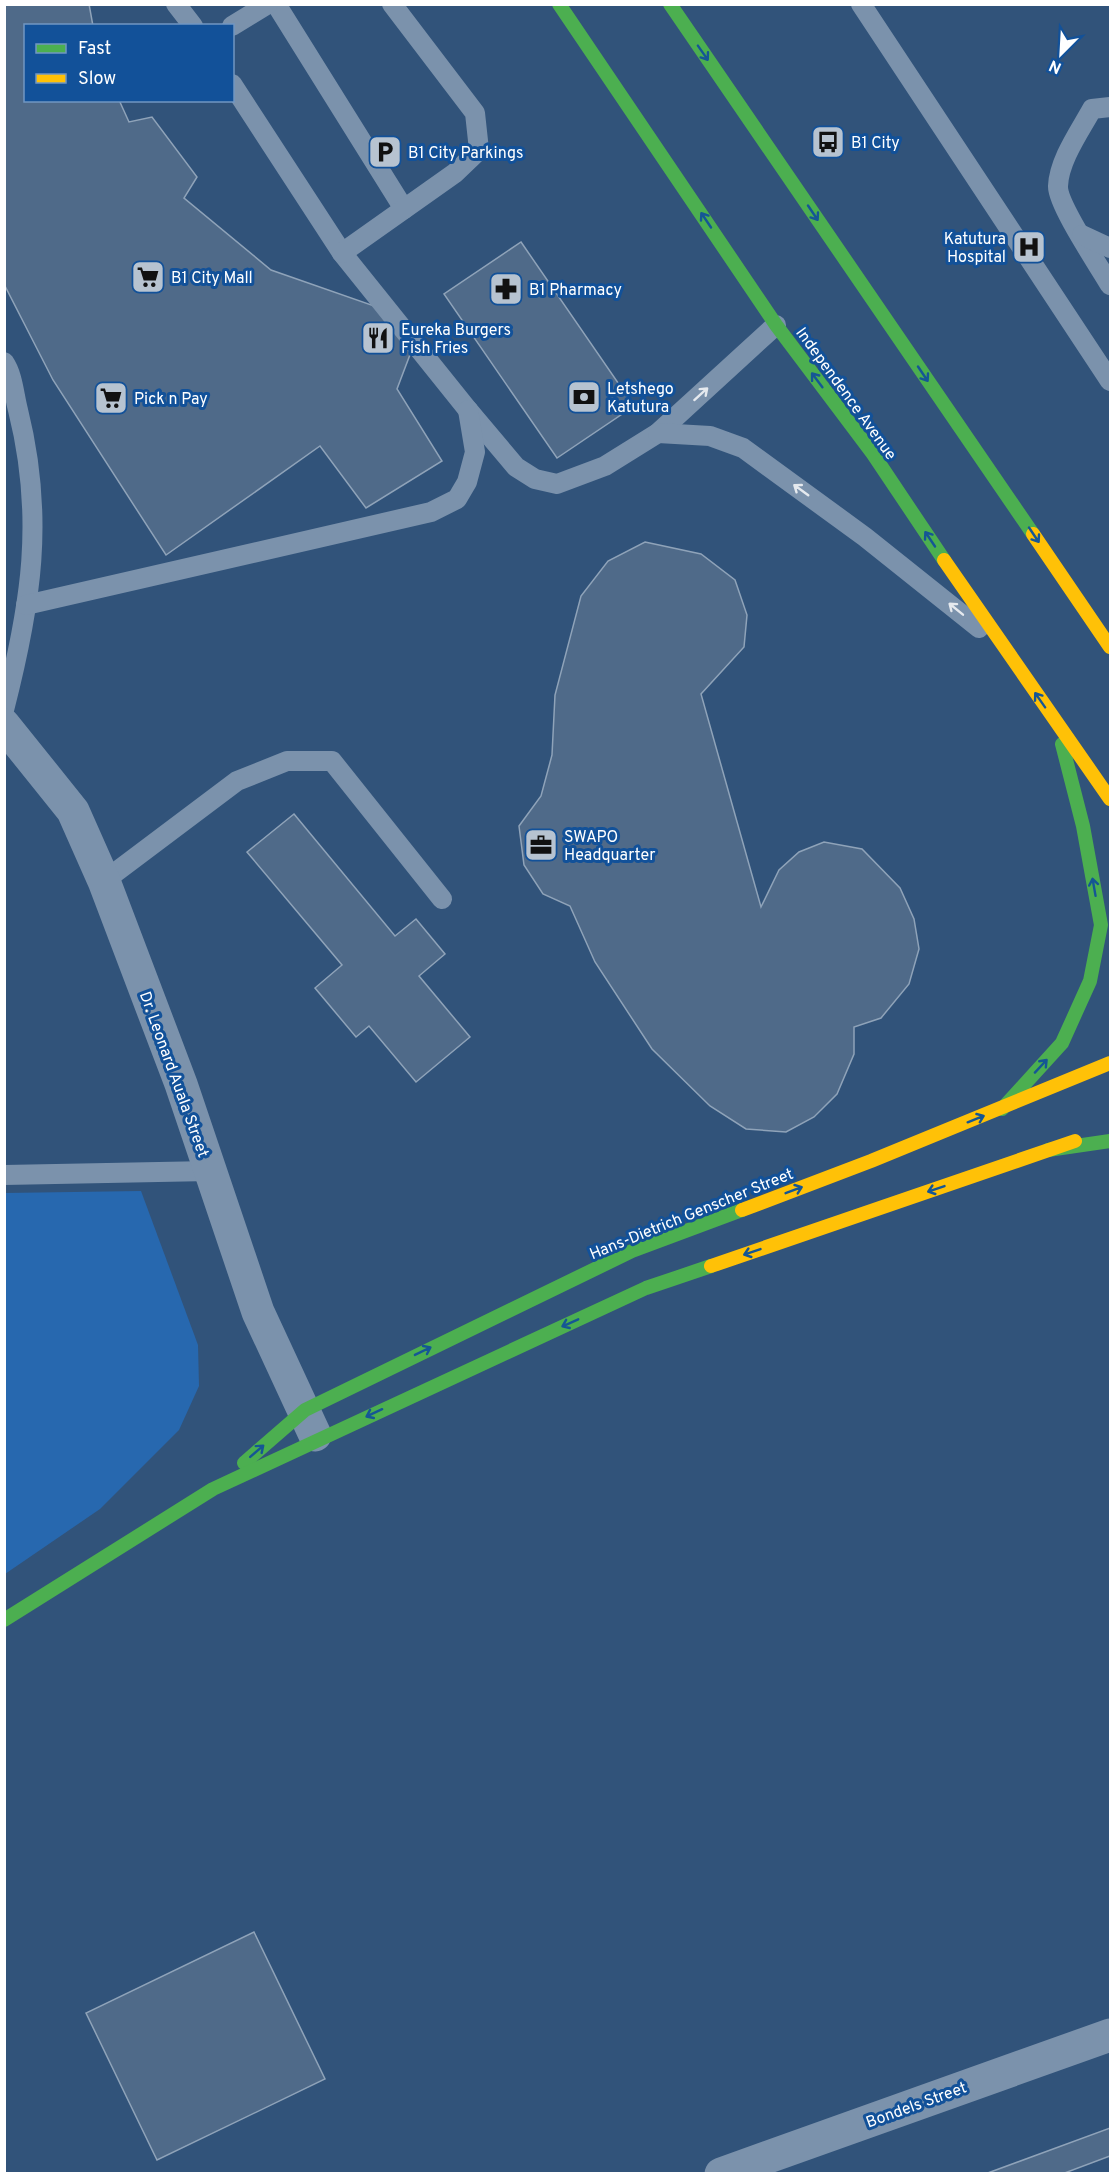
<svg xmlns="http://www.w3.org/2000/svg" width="1115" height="2178" font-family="Overpass,sans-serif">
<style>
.green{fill:#2768af}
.building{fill:#4f6a89;stroke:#8fa3b9;stroke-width:1.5}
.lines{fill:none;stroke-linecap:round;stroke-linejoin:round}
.lane{stroke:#7b92ac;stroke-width:20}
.street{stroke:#7b92ac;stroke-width:33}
.fast{stroke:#4caf50;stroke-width:14}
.slow{stroke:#ffc107;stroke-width:14}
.oneway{stroke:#155695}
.oneway2{stroke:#e5e9ee}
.labels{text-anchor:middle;stroke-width:6;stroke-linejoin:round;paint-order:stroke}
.poi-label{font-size:16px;fill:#fff;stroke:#125199;text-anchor:start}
.street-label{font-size:16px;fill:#fff;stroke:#125199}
</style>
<rect width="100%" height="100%" fill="#31537a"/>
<!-- green -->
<polygon class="green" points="141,1191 198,1345 199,1386 179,1430 100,1509 5,1574 5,1193"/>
<!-- building -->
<g class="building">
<polygon points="4,4 89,4 93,26 26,26 26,100 119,100 129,122 152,117 197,177 184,198 271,270 383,309 411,352 397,389 442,461 366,508 320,446 166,555 53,380 4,284"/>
<polygon points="521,242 634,406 557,458 444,294"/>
<polygon points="645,542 701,554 735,580 747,615 744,647 701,694 761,907 779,870 799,852 824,842 862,849 900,888 914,919 919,949 909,984 881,1018 854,1027 854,1054 837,1094 814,1117 786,1132 746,1129 710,1106 652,1049 595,962 570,906 543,894 524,865 519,826 541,796 552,755 555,695 581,596 608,561"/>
<polygon points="294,814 395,936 416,919 445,954 419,976 470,1037 416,1082 369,1026 356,1037 315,988 342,965 247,852"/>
<polygon points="254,1932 325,2079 157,2160 86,2013"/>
<polygon points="1110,2128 1110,2156 1062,2174 985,2174"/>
</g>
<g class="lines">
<!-- lane -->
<g class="lane">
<polyline points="176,4 193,26"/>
<polyline points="276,4 404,209"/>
<polyline points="861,4 1110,381"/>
<polyline points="232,26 268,4"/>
<polyline points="232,84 342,253 468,410 516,467 535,479 557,484 605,466 658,433 776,325"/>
<path d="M1110 107 1092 109C1080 131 1059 160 1058 186 1057 204 1099 266 1110 285"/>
<polyline points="1082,235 1110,248"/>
<polyline points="342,253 455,173 479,150 475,113 392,4"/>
<path d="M4 362C13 375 14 395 18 410 45 518 31 605 4 710"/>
<polyline points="658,433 710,436 743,448 865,537 979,628"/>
<polyline points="26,605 431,512 457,499 467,482 475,452 468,410"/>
<polyline points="104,881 237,781 287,761 332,761 442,899"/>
<polyline points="4,1175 210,1171"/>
</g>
<!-- street -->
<g class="street">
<polyline points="4,725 73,811 104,881 181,1084 258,1312 315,1435"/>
<polyline points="721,2174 1110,2035"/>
</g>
<!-- fast -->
<g class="fast">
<polyline points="559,4 776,325 873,454 944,560"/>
<polyline points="670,4 1033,534"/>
<polyline points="1002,1109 1062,1043 1090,981 1101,925 1083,826 1062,744"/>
<polyline points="1048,1150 1110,1141"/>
<polyline points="244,1463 305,1410 632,1251 742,1210"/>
<polyline points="4,1620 213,1489 646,1288 711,1266"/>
</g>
<!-- slow -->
<g class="slow">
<polyline points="1033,534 1110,647"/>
<polyline points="944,560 1110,799"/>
<polyline points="742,1210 871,1161 1110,1063"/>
<polyline points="711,1266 1075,1141"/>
</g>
</g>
<!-- one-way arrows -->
<defs><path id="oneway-shaft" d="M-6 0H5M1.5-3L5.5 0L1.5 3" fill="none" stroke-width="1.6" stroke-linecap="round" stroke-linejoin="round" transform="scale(1.5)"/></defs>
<g class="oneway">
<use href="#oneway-shaft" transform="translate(703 53) rotate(55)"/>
<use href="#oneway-shaft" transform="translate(813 213) rotate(56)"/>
<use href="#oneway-shaft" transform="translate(706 220) rotate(-124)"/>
<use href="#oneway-shaft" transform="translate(923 374) rotate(56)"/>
<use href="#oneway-shaft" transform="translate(817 380) rotate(-127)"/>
<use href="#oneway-shaft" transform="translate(1034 535) rotate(56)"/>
<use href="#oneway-shaft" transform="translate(930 539) rotate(-124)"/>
<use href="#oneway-shaft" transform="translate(1040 700) rotate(-125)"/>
<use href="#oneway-shaft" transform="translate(1094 887) rotate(-100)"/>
<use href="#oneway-shaft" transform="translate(1041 1066) rotate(-47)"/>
<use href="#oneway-shaft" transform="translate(976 1119) rotate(-22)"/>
<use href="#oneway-shaft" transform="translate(936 1189) rotate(161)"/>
<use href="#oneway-shaft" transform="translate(794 1190) rotate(-21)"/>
<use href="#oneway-shaft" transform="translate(752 1252) rotate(161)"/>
<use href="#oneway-shaft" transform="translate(570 1323) rotate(156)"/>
<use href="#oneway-shaft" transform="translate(423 1351) rotate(-26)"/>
<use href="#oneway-shaft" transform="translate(374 1413) rotate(155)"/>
<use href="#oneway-shaft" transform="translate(257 1451) rotate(-41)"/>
</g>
<g class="oneway2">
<use href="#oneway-shaft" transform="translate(701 394) rotate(-42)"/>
<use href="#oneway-shaft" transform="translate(801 490) rotate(-144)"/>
<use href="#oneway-shaft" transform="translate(956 609) rotate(-141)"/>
</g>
<!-- icons -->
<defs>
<symbol id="bus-square" viewBox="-11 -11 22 22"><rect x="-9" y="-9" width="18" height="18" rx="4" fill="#b7c3d0" stroke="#125199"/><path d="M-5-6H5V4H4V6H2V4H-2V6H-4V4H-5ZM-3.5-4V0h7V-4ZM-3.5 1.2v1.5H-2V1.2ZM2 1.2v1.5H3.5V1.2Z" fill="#111"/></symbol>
<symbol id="parking-square" viewBox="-11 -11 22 22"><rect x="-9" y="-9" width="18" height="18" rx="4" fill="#b7c3d0" stroke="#125199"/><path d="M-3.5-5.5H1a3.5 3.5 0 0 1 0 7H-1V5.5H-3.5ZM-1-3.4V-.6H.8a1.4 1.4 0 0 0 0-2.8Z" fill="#111"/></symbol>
<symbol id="hospital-square" viewBox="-11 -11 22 22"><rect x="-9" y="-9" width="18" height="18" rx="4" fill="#b7c3d0" stroke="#125199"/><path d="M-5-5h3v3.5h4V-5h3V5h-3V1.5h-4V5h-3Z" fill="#111"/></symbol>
<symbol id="supermarket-square" viewBox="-11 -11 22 22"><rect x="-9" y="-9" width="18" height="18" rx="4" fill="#b7c3d0" stroke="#125199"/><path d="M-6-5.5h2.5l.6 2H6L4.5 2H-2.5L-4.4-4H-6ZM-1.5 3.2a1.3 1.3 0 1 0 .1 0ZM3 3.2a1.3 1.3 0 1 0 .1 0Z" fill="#111"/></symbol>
<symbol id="pharmacy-square" viewBox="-11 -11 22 22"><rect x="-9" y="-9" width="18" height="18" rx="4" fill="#b7c3d0" stroke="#125199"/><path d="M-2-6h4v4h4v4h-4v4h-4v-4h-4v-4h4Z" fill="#111"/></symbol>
<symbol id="restaurant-square" viewBox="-11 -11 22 22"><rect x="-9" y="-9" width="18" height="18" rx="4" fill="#b7c3d0" stroke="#125199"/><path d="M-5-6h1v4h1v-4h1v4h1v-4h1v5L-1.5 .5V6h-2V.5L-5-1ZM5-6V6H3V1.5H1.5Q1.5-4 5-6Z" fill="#111"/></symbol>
<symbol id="bank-square" viewBox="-11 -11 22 22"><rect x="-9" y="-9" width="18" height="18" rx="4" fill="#b7c3d0" stroke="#125199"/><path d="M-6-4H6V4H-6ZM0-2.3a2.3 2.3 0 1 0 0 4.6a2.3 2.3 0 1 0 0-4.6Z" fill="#111"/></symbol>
<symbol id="office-square" viewBox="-11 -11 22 22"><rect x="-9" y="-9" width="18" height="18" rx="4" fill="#b7c3d0" stroke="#125199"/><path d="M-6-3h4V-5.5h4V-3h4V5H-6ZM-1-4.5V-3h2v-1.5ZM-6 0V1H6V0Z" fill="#111"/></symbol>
</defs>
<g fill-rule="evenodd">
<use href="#bus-square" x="809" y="123" width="38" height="38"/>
<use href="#parking-square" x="366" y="133" width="38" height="38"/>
<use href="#hospital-square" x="1010" y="228" width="38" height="38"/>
<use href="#supermarket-square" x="129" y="258" width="38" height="38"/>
<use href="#pharmacy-square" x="487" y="270" width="38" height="38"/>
<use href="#restaurant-square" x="359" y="319" width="38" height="38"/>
<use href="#bank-square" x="565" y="378" width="38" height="38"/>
<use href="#supermarket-square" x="92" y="379" width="38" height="38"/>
<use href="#office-square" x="522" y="826" width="38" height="38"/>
</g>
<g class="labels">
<!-- poi labels -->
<g class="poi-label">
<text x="851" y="148">B1 City</text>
<text x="408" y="158">B1 City Parkings</text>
<text x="1006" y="244" text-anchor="end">Katutura<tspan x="1006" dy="18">Hospital</tspan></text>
<text x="171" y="283">B1 City Mall</text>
<text x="529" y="295">B1 Pharmacy</text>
<text x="401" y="335">Eureka Burgers<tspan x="401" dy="18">Fish Fries</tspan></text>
<text x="607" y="394">Letshego<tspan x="607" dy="18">Katutura</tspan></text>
<text x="134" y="404">Pick n Pay</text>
<text x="564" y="842">SWAPO<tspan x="564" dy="18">Headquarter</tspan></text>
</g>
<!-- street labels -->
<g class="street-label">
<text transform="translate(847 393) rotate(54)" y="6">Independence Avenue</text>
<text transform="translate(175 1074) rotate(70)" y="6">Dr. Leonard Auala Street</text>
<text transform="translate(691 1213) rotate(-22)" y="6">Hans-Dietrich Genscher Street</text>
<text transform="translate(916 2104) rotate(-20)" y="6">Bondels Street</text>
</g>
</g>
<!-- border -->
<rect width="1115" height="2178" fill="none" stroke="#ffffff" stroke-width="12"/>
<!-- legend -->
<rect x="24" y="24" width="210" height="78" fill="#125199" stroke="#7197c2" stroke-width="1.5"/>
<rect x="36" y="44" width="30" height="9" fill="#4caf50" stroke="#7197c2" stroke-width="1.5"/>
<text x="78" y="54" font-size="18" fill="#ffffff">Fast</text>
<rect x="36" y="74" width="30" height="9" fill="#ffc107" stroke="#7197c2" stroke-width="1.5"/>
<text x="78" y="84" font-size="18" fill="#ffffff">Slow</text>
<!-- north arrow -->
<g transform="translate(1061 54) rotate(204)" stroke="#125199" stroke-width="4.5" paint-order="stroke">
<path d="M0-4.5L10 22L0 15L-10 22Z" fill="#ffffff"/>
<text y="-9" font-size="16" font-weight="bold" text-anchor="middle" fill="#ffffff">N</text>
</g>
</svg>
